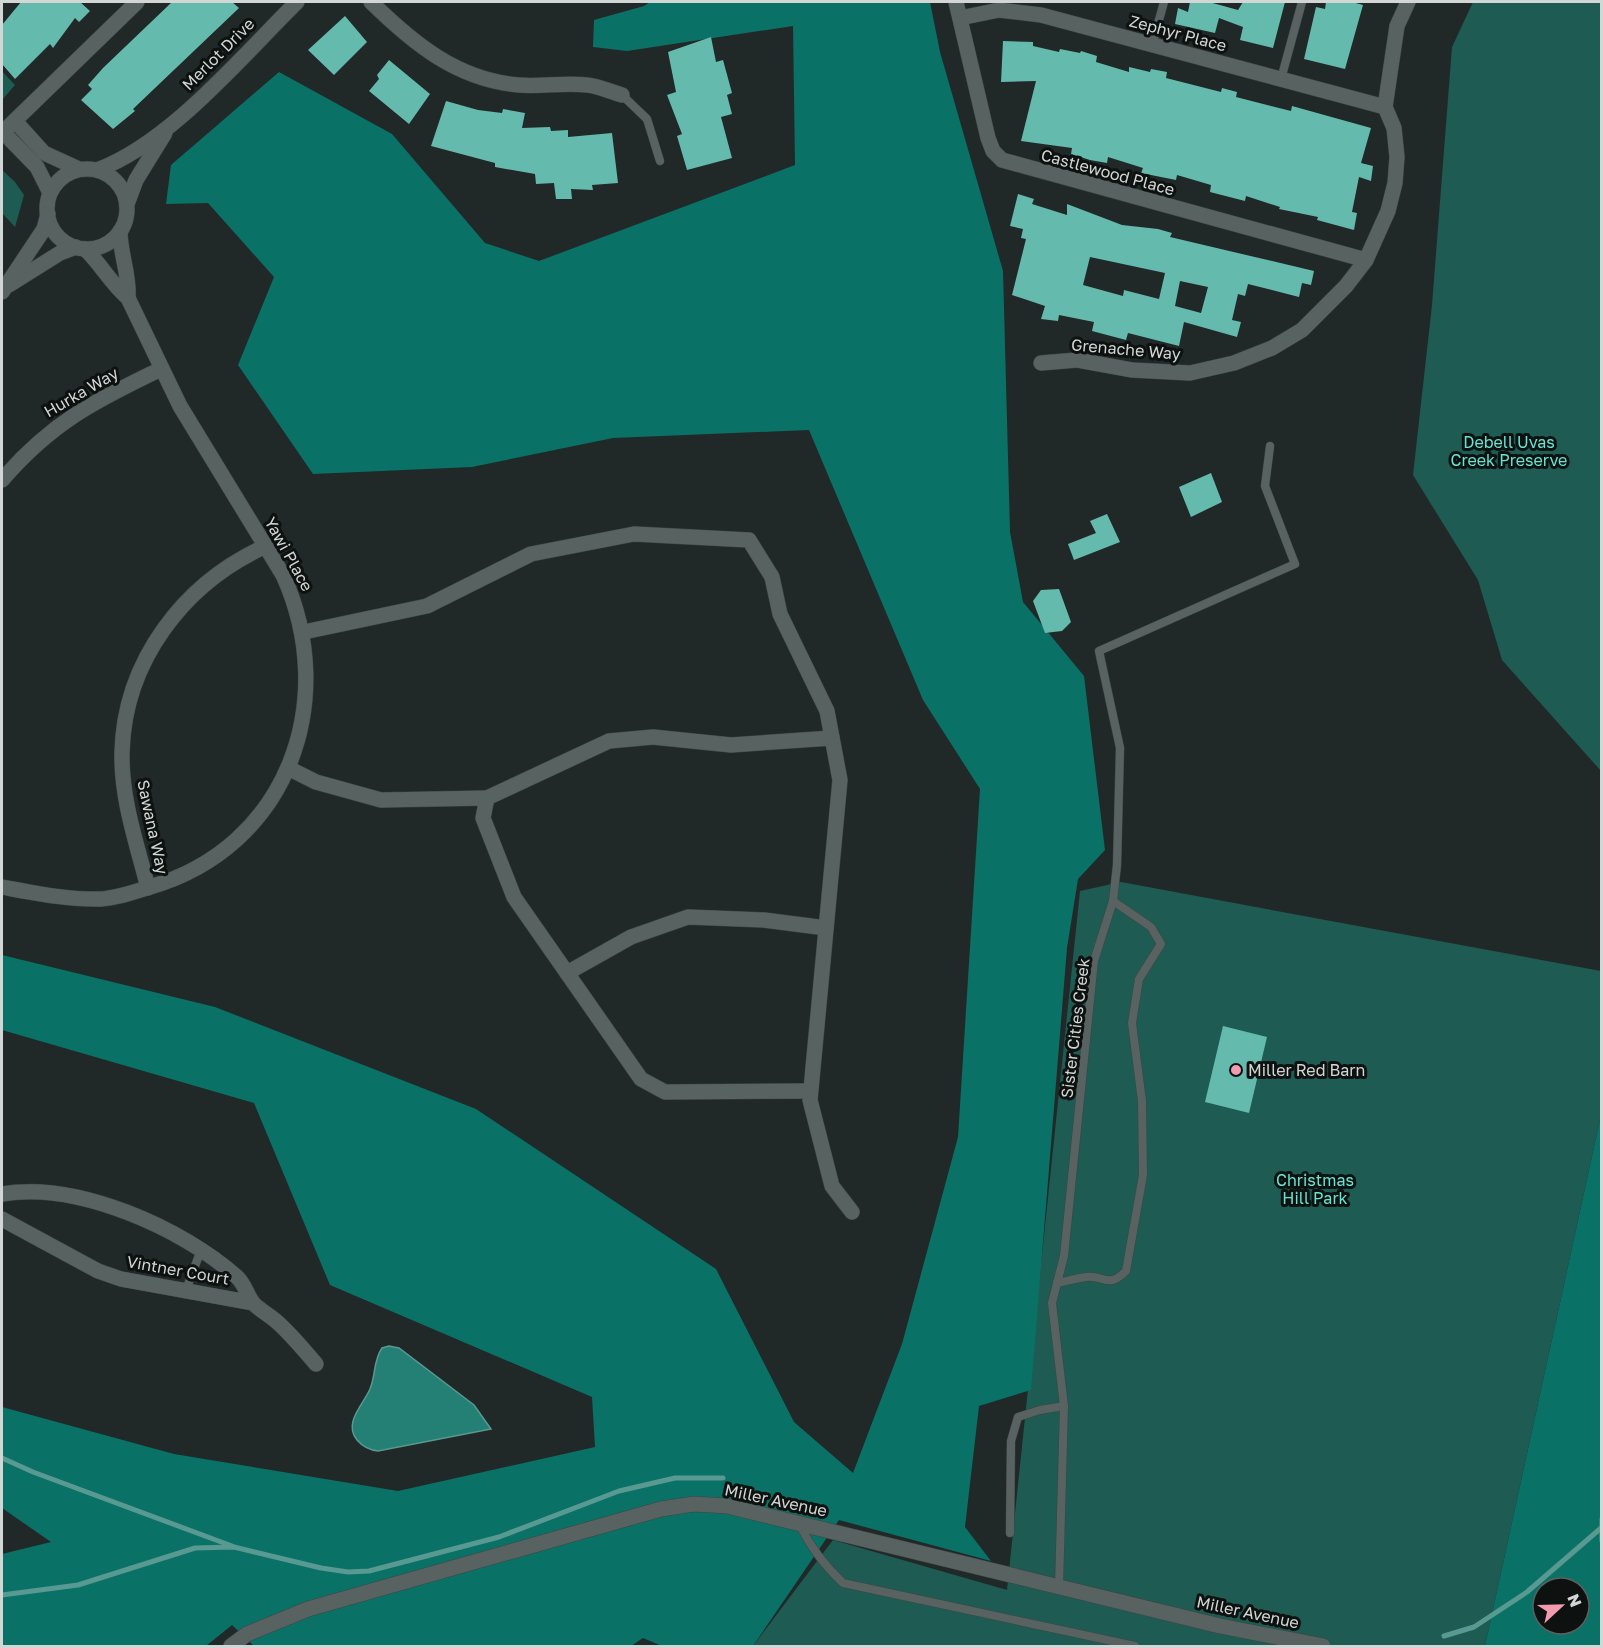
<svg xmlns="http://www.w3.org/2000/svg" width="1603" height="1648" font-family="'Golos Text',sans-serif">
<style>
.green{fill:#1d5b53}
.forest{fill:#0a7166;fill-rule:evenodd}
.water{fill:#247f74;stroke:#589991;stroke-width:1.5}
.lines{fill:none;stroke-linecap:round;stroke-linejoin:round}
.stream{stroke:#589991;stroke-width:5}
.building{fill:#65baae;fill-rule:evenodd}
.service-casing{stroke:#3e4544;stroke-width:9}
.minor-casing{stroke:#3e4544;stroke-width:16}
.tertiary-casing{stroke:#3e4544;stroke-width:16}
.service{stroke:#586260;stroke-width:8}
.minor{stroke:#586260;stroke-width:15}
.tertiary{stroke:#586260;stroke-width:15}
.poi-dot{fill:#f29ab0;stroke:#0d1110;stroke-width:2}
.labels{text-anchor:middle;stroke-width:6;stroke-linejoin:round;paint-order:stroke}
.street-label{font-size:16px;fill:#d2d7d6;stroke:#0d1110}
.park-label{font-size:16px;fill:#67e5d4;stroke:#0d1110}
.poi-label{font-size:16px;fill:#d2d7d6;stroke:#0d1110;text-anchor:start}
</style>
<rect width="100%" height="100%" fill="#202928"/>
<!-- green -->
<g class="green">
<polygon points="1473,2 1601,2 1601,771 1502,660 1478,580 1413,475 1432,305 1452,47"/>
<polygon points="2,71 15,85 2,100"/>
<polygon points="2,170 15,182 24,195 15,227 2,213"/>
<polygon points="1121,882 1601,971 1601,1115 1485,1646 753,1646 833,1540 1007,1590 1080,891"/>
</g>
<!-- forest -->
<g class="forest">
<polygon points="650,2 930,2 940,52 1003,271 1010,532 1023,602 1084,676 1105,850 1078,879 1067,948 1031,1390 979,1406 965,1527 991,1561 839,1520 753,1646 662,1646 643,1638 631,1646 254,1646 232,1625 206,1646 2,1646 2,1554 51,1542 2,1508 2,1407 174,1454 398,1491 595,1447 592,1397 330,1285 254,1103 2,1030 2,955 215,1007 476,1109 716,1269 794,1422 853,1473 902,1344 958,1137 980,789 923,700 809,430 613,438 472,467 313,474 238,365 274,277 208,203 166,204 171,165 279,72 392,134 485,243 539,261 795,165 793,26 627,51 593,47 594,20 644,6"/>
<path d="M1601 1115V1646H1485ZM1543 1588H1579V1624H1543Z"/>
</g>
<!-- water -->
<path class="water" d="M389 1346 399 1348 474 1405 491 1429 378 1451C369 1450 363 1447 357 1440 343 1423 363 1405 370 1389 376 1375 373 1361 382 1348Z"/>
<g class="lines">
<!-- stream -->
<g class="stream">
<polyline points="2,1458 33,1472 232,1546"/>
<polyline points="1602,1519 1602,1541"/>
<polyline points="2,1595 78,1585 195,1548 234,1547 321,1568 348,1572 369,1571 499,1537 619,1491 675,1478 723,1478"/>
<polyline points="1444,1636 1474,1627 1527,1592 1601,1528"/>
</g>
</g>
<!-- building -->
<g class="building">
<polygon points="21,2 80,2 90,11 79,22 75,18 53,48 50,44 15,79 2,64 2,25"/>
<polygon points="172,2 232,2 239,8 133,109 135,111 113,129 81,100 92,89 88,85 103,68"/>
<polygon points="1190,2 1209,2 1238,10 1243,2 1285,2 1273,48 1240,40 1243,27 1219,18 1215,33 1175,24 1178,8 1188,12"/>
<polygon points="1326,2 1352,2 1363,5 1345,69 1304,59 1316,7 1325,9"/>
<polygon points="345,16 367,42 334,75 308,50"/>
<polygon points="711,37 716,62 723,60 732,93 727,95 732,114 721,117 732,158 687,170 677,136 682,134 667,95 676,92 668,52"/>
<polygon points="1003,41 1033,42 1033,46 1059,52 1060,49 1080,53 1081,51 1097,56 1096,62 1129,72 1129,67 1150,72 1151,69 1167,72 1166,78 1221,92 1222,88 1237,92 1236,97 1291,111 1292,106 1371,128 1361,163 1373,166 1371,181 1359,177 1352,212 1357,213 1354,230 1317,220 1318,217 1279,209 1280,207 1246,196 1245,201 1210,192 1211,185 1177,175 1176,180 1141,173 1143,168 1108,157 1107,163 1090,160 1071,154 1072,148 1021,141 1036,81 1001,82"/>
<polygon points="389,60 430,94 409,124 369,91 379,79 377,75"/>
<polygon points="446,101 478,110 502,113 503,109 525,113 522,128 550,127 551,131 568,130 568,137 612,133 618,183 592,185 593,190 571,189 572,199 556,199 554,183 536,184 535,174 495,167 495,163 431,146"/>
<path d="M1018 194 1034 199 1032 204 1067 215V204L1122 225 1158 229 1172 233 1170 237 1314 271 1311 285 1302 283 1299 297 1248 284 1245 296 1238 294 1232 320 1241 322 1237 337 1184 322 1179 346 1128 333 1126 340 1092 331 1094 322 1059 315 1058 321 1041 319 1045 306 1012 295 1026 239 1021 238 1023 229 1010 226ZM1090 257 1165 273 1159 299 1124 290 1123 296 1083 285ZM1180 281 1208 287 1201 313 1175 306Z"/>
<polygon points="1211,473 1222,502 1191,517 1179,487"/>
<polygon points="1107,514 1120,542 1074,560 1068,544 1096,533 1090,521"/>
<polygon points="1059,589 1071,622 1062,631 1045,633 1033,601 1041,590"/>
<polygon points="1223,1026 1267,1037 1249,1113 1205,1102"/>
</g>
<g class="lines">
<defs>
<g id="service">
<polyline points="1152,45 1164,2"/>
<polyline points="1281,79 1302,2"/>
<polyline points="622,95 647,119 660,161"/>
<path d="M1057 1283C1067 1281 1077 1278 1086 1277 1105 1275 1108 1289 1126 1271L1143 1175 1142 1101 1132 1023 1139 979 1161 944 1151 927 1113 901"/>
<polyline points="186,1290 201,1250"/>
<path d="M799 1523C810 1547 824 1565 843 1583L1135 1646"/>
<polyline points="1010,1533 1011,1441 1018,1417 1040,1410 1064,1406"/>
<polyline points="1059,1587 1064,1406 1052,1303 1064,1256 1094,961 1113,901 1117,865 1120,748 1099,651 1295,564 1265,486 1270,446"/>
</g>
<g id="minor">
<path d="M371 2C413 43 457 80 519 85 542 87 565 82 587 85 599 86 611 92 622 95"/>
<polyline points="956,2 988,138 993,151 1002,160 1366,260"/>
<polyline points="960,18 999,10 1041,15 1385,107"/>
<polyline points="15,121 44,153 79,169"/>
<polyline points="3,132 37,167 50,193"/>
<polyline points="2,133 137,2"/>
<circle cx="87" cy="209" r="40"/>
<path d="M97 170C170 143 241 57 297 2"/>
<polyline points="127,204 136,180 165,133"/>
<path d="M120 231C120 254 130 276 128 298"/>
<polyline points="9,285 60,253 76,247"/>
<polyline points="2,292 44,229 48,214"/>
<polyline points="1041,363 1077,360 1132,370 1190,373 1234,363 1272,348 1302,330 1346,286 1366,260 1388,211 1395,183 1397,157 1394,128 1385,107 1397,26 1408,2"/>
<path d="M2 480C51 423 94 401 161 369"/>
<polyline points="304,632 427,606 531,554 634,534 749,540 772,577 780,614 827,711 840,780 810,1100 832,1186 852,1212"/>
<polyline points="290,769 316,782 381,800 487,798"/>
<path d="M2 887C34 893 68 900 101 899 118 898 134 892 150 887 288 847 340 701 283 575L180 406 128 298C111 284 101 264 85 249"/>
<path d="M148 888C137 844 121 799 122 753 124 661 184 583 266 546"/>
<polyline points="567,973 631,937 688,917 764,920 826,928"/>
<polyline points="810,1091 665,1092 641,1079 514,897 483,818 487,798 609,741 653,737 731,745 832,738"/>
<path d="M2 1194C77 1181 182 1228 237 1277 245 1284 247 1296 254 1304 260 1310 269 1315 276 1321 291 1334 303 1349 316 1364"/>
<polyline points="2,1219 98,1271 121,1279 253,1303"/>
</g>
<polyline id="tertiary" points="231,1646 247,1634 308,1609 661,1509 694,1504 727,1506 1220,1626 1323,1646"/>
</defs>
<!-- service casing -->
<use href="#service" class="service-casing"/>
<!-- minor casing -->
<use href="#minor" class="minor-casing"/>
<!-- tertiary casing -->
<use href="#tertiary" class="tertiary-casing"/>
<!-- service -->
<use href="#service" class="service"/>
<!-- minor -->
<use href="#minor" class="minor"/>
<!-- tertiary -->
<use href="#tertiary" class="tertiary"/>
</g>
<!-- markers -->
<circle class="poi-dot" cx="1236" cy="1070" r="6"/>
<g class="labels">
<!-- street labels -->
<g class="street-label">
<text transform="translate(1178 33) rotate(15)" y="6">Zephyr Place</text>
<text transform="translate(218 54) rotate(-45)" y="6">Merlot Drive</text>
<text transform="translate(1108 172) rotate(15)" y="6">Castlewood Place</text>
<text transform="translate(1126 349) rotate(5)" y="6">Grenache Way</text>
<text transform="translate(81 392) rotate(-30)" y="6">Hurka Way</text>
<text transform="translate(289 554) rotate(61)" y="6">Yawi Place</text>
<text transform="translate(153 827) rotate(78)" y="6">Sawana Way</text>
<text transform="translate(1075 1028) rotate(-83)" y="6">Sister Cities Creek</text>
<text transform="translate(178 1270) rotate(10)" y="6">Vintner Court</text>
<text transform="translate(776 1500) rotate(12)" y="6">Miller Avenue</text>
<text transform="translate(1248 1612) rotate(12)" y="6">Miller Avenue</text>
</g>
<!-- park labels -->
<g class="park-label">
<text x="1509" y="448">Debell Uvas<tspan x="1509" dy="18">Creek Preserve</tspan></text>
<text x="1315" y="1186">Christmas<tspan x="1315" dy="18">Hill Park</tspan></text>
</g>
<!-- poi labels -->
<g class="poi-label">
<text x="1248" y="1076">Miller Red Barn</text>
</g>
</g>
<!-- border -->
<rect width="1603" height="1648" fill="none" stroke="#d2d7d6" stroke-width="6"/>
<!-- north arrow -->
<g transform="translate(1561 1606) rotate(68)"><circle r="28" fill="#0d1110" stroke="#5c605f" stroke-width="1.5"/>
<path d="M0-4.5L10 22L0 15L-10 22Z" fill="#f29ab0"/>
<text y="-9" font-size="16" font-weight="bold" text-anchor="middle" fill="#d2d7d6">N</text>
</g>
</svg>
